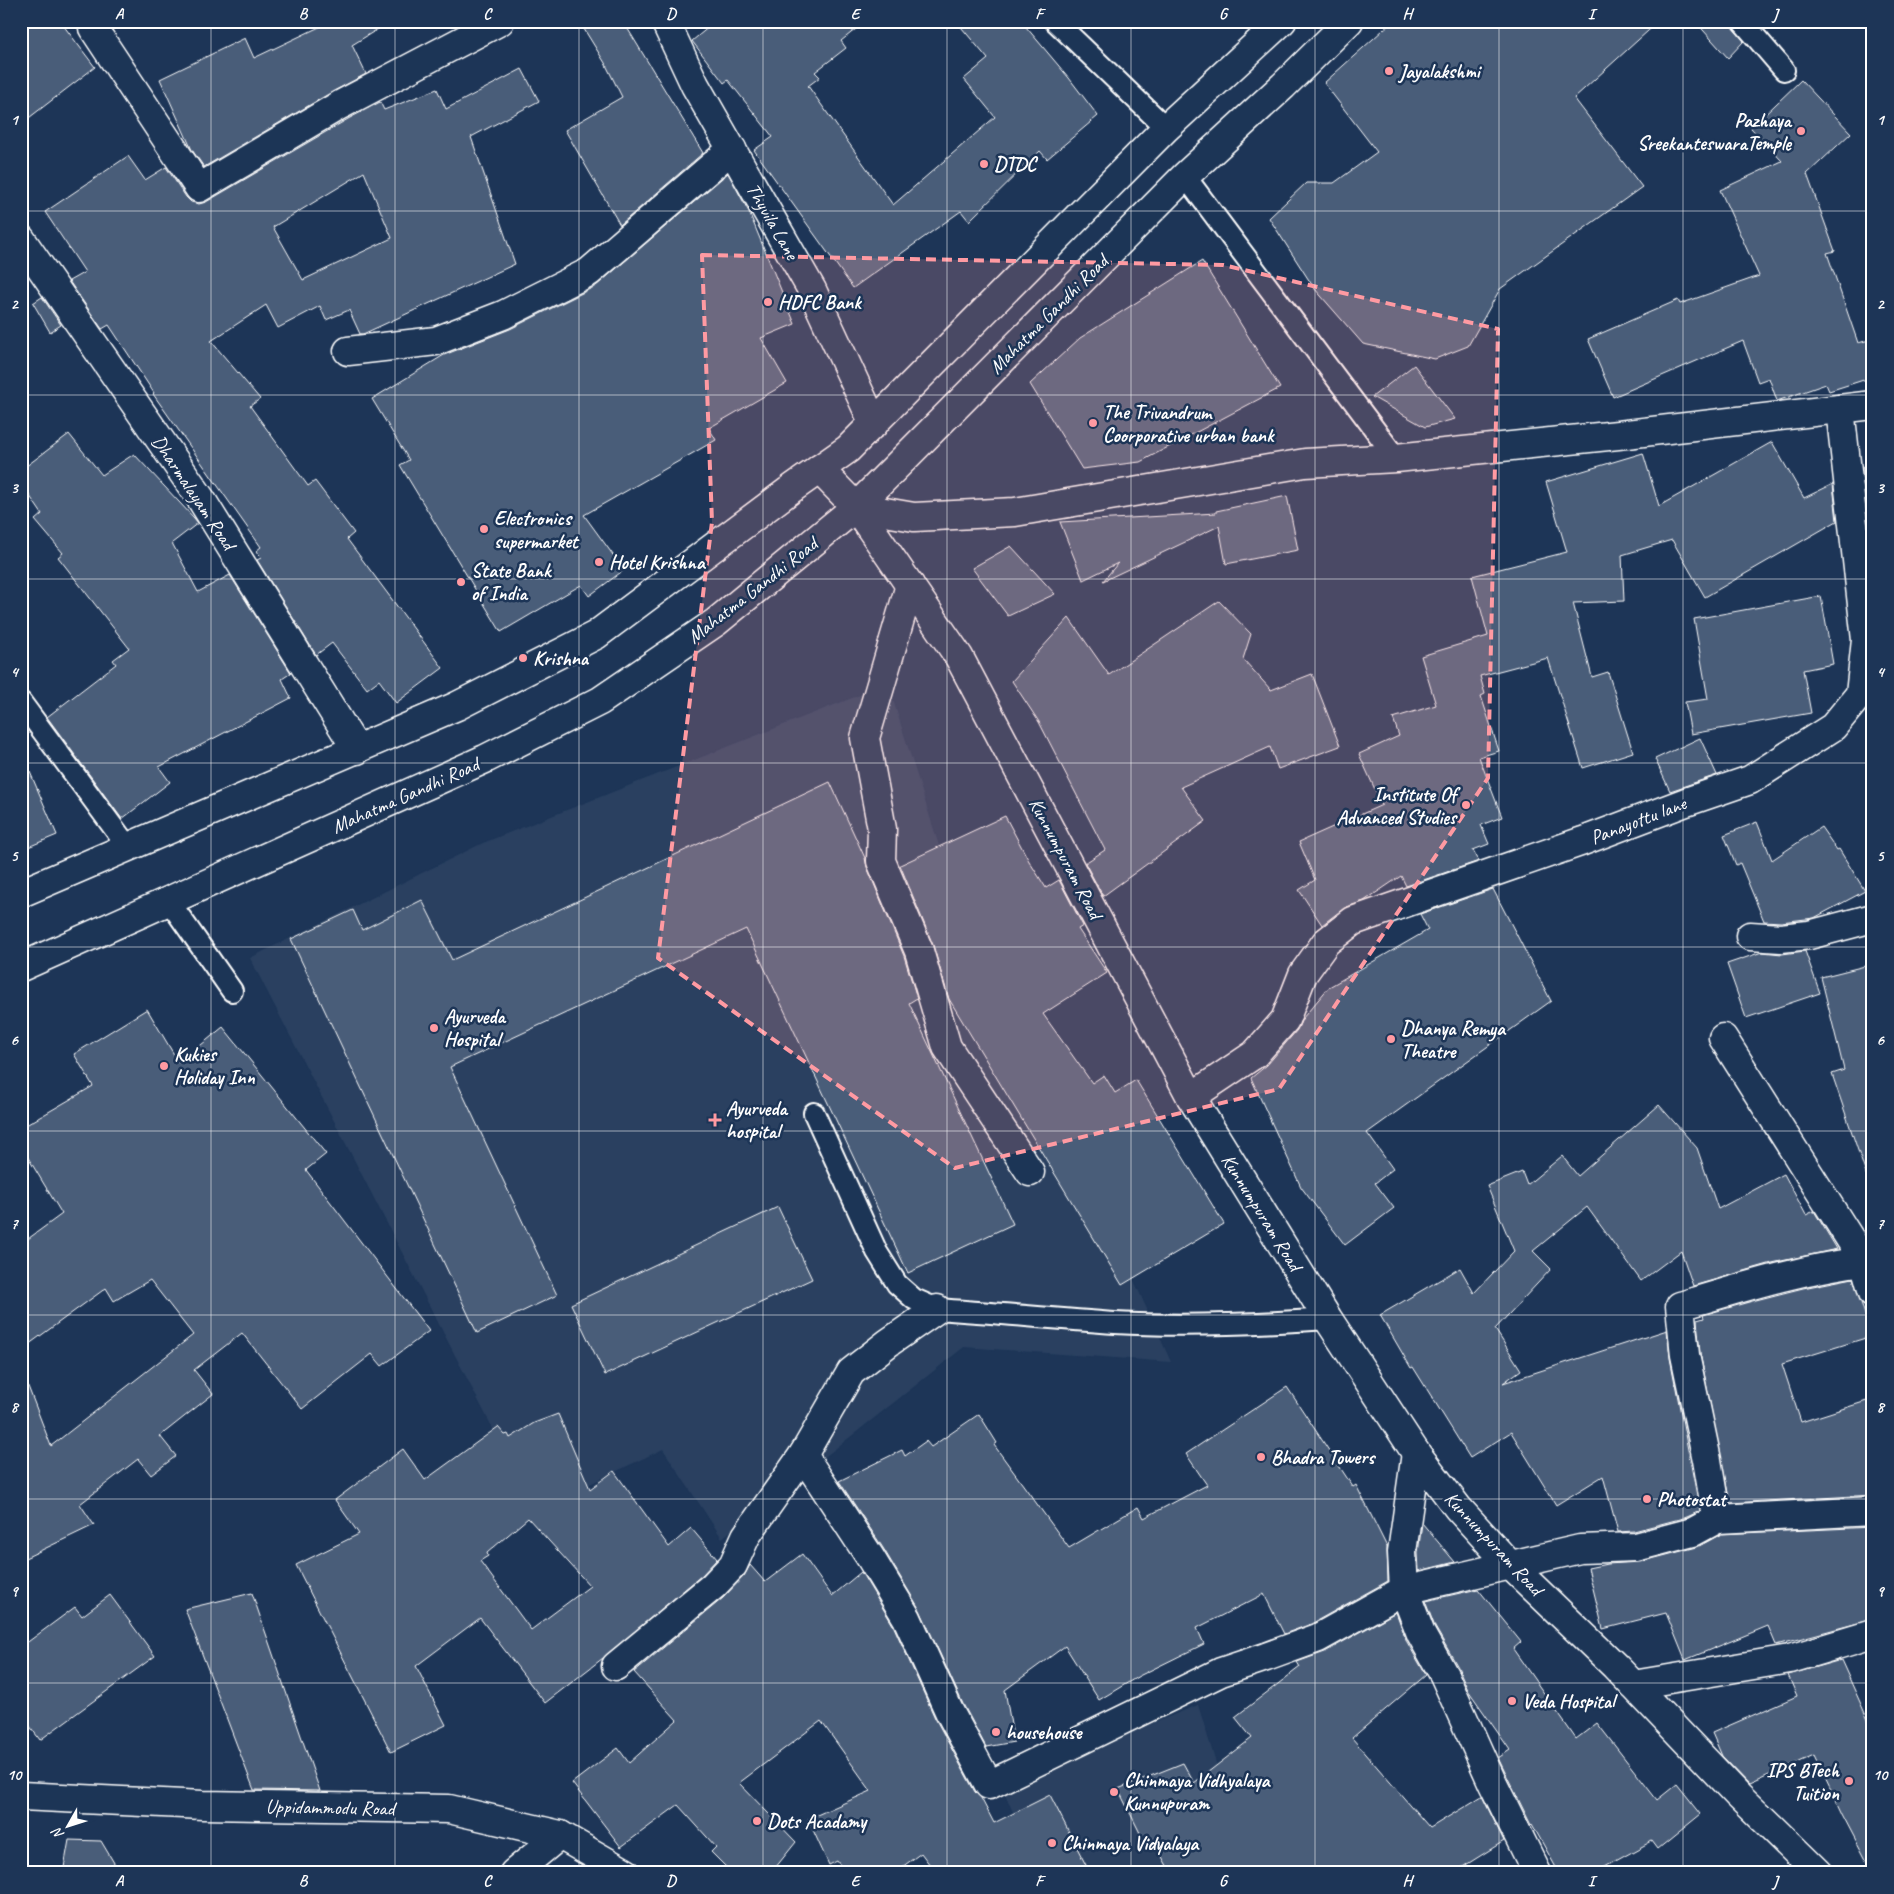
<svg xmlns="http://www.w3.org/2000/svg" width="1894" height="1894" font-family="Caveat,sans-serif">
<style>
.built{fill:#2a4161}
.building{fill:#4a5d79;stroke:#fff;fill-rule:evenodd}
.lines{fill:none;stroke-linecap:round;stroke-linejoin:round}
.service-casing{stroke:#fff;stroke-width:24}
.minor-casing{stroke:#fff;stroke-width:31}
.tertiary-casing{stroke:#fff;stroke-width:31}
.secondary-casing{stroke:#fff;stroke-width:31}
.primary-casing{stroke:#fff;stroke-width:31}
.service{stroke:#1d3557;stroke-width:20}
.minor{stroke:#1d3557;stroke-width:28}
.tertiary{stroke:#1d3557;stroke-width:28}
.secondary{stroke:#1d3557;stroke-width:28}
.primary{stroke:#1d3557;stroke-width:28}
.marked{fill:#ff9aa2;fill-opacity:0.2;stroke:#ff9aa2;stroke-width:4;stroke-dasharray:10 6;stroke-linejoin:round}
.grid{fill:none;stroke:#fff;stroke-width:1;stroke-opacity:0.55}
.poi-dot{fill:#ff9aa2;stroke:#1d3557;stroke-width:2}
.labels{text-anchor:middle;stroke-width:5;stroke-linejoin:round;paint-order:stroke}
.poi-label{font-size:20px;font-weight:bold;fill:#fff;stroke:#1d3557;text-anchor:start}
.street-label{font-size:20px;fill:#fff;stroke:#1d3557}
.neatline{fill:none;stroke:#fff;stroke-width:2}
.grid-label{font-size:16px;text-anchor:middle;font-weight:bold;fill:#fff}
</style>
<rect width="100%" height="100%" fill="#1d3557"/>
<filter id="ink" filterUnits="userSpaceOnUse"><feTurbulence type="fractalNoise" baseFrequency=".02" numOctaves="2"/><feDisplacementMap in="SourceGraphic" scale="10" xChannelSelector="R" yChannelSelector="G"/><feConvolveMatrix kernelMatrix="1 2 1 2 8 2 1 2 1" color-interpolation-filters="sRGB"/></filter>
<g filter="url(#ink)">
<!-- built -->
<g class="built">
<polygon points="888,684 946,868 1171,1362 964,1347 722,1538 663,1449 535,1510 250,958 483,843"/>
<polygon points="1198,1705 1227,1799 1255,1873 1040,1873 1001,1785"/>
</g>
<!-- building -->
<g class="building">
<polygon points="21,21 60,21 95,67 21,124"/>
<polygon points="332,21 391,21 352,45 366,74 332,92 204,167 192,150 160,79 245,38 254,58"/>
<polygon points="579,21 623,21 703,153 620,225 565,130 622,97 605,63"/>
<polygon points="716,21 866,21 841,41 846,48 815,72 820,77 808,86 893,205 995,117 964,79 988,59 956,21 1021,21 1069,78 1098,116 1047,159 1040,151 969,221 961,211 853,288 754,150 773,137 728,80 724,83 692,41"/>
<polygon points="1393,21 1659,21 1574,98 1642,187 1500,289 1468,346 1435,359 1363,344 1314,288 1269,218 1306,183 1334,183 1377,152 1324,83"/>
<polygon points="1695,21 1730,21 1733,28 1744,41 1728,58"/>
<path d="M522 69 539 101 471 137 515 264 363 334H360L349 310 326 320 320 306 278 328 266 305 211 341 260 399 250 406 308 486 315 481 354 533 347 539 443 668 396 703 379 680 367 689 332 643 316 655 257 560 261 558 256 551 261 547 153 394 154 393 109 325 102 329 69 281 85 272 45 212 128 156 145 180 166 167 186 197 191 202 199 204 206 202 348 119 380 102 384 110 437 89 446 109ZM364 172 392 238 303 280 273 227Z"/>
<polygon points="1801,80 1851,133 1807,174 1835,251 1827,253 1858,343 1873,339 1873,377 1829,391 1826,384 1777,401 1769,378 1758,382 1743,341 1613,397 1588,339 1678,300 1680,304 1759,276 1720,190 1782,161 1751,128"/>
<polygon points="728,173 749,212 795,324 761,338 787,383 709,428 716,440 584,515 624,570 589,596 581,585 501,632 400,465 409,460 372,399 444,355 510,329 596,286"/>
<polygon points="1202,261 1280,388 1140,462 1082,469 1030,384 1080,338"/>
<polygon points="42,297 61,325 50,332 33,303"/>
<polygon points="1414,365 1455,419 1425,427 1372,397"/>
<polygon points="69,434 102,475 134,454 194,518 198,523 172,543 198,592 230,575 291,673 282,679 291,698 159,767 170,782 122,819 47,717 116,664 113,660 129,648 58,557 63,553 35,520 42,514 21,483 21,470"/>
<polygon points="1772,442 1804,498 1833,484 1837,521 1705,597 1672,540 1622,555 1624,601 1573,603 1592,677 1608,672 1633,752 1583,768 1548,658 1480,676 1485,694 1481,696 1499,751 1479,757 1502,817 1481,825 1489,844 1473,850 1479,861 1406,886 1401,876 1364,901 1344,908 1322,925 1299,890 1315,880 1299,842 1382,805 1359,754 1399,736 1393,718 1436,705 1421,656 1488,636 1472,576 1567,552 1546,482 1643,453 1659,506"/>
<polygon points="1873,463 1873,501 1866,504 1862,468"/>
<polygon points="1287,496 1298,550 1226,564 1219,526 1103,581 1118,563 1083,580 1060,522 1216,513 1216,511"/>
<polygon points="1011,546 1055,594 1008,616 972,568"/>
<polygon points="1821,596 1833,664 1803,670 1811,713 1691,734 1685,702 1708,699 1694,619"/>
<polygon points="1219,601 1251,634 1243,659 1271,690 1312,674 1340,746 1278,769 1270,747 1181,787 1206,821 1103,896 1085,863 1105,850 1039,722 1012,681 1069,618 1109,675"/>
<polygon points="1700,738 1717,775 1670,791 1655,759"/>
<polygon points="21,751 57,835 21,850"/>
<polygon points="830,782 865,858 867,867 904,956 917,998 909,1003 1013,1224 908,1273 746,929 450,1067 557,1295 477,1333 291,939 353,910 362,930 422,900 452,960"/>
<polygon points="1005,816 1029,861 1046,888 1059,880 1083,926 1078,929 1107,973 1043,1014 1092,1083 1104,1075 1115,1093 1136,1080 1224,1224 1122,1285 949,999 933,945 900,865"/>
<polygon points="1757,822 1772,860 1821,827 1837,850 1839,849 1865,891 1814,918 1781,922 1764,921 1740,863 1736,865 1724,835"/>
<polygon points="1493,889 1551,1001 1367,1133 1393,1169 1375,1183 1394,1208 1345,1245 1301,1187 1251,1078 1267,1065 1297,1030 1302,1019 1329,987 1428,930 1420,914"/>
<polygon points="1805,951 1820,993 1746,1018 1727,964 1762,952 1782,954"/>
<polygon points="1873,964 1873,1176 1867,1177 1832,1074 1844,1070 1821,977"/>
<polygon points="147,1009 179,1063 223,1027 326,1154 306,1170 429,1331 382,1366 372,1354 302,1409 242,1333 194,1370 213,1394 160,1436 176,1456 151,1475 138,1459 80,1504 94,1525 21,1560 21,1376 24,1376 51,1446 193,1335 150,1280 114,1301 106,1288 21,1350 21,1244 62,1214 21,1146 21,1128 93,1086 74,1054"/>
<polygon points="1659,1105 1697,1148 1718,1209 1784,1174 1806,1215 1814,1211 1837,1249 1772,1263 1693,1286 1681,1251 1641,1281 1587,1207 1533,1251 1551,1269 1495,1329 1521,1370 1503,1383 1667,1330 1670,1358 1700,1511 1687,1517 1634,1531 1618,1532 1603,1476 1556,1505 1511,1432 1470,1458 1413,1367 1411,1368 1380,1315 1460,1268 1474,1293 1514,1251 1487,1186 1522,1172 1527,1185 1562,1156 1578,1176"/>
<polygon points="778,1207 812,1279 605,1375 571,1304"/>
<polygon points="1853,1278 1872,1336 1782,1364 1801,1422 1873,1399 1873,1495 1730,1503 1700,1353 1697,1320 1704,1318 1703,1315 1756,1300 1803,1288"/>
<polygon points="1287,1387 1353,1487 1356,1485 1387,1547 1388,1581 1311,1624 1284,1634 1264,1594 1197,1628 1204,1644 1139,1676 1099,1700 1065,1646 1005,1690 1014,1742 986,1747 963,1704 920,1610 883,1548 839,1481 902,1450 905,1456 926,1441 931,1447 979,1414 997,1443 994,1445 1069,1548 1138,1507 1144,1518 1207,1485 1186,1454"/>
<path d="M558 1414 590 1489 614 1471 669 1547 691 1528 717 1559 702 1575 603 1658 545 1703 480 1618 416 1666 446 1725 391 1752 296 1565 359 1534 335 1500 403 1449 425 1480 498 1427 505 1435 508 1434 510 1438 534 1423ZM528 1518 590 1586 531 1630 480 1561 488 1556 487 1553Z"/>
<polygon points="1422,1523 1455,1562 1419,1571 1418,1553"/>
<polygon points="1873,1527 1873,1619 1776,1645 1768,1626 1685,1660 1666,1613 1603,1629 1588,1568 1607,1564 1640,1562 1697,1547 1721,1534"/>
<polygon points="802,1554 832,1596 861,1572 893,1625 935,1718 975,1792 981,1798 994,1823 1050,1795 1090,1873 936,1873 921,1853 894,1873 846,1873 837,1861 829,1865 808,1819 871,1791 821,1721 739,1783 796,1842 771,1873 732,1873 711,1852 716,1847 678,1805 621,1847 572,1783 618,1748 629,1763 677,1720 634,1672 723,1598 744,1576 750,1565 765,1582"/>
<polygon points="1478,1589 1521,1642 1513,1649 1576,1739 1597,1723 1657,1800 1677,1784 1701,1814 1658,1849 1652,1841 1594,1873 1559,1873 1532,1824 1531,1825 1498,1758 1510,1750 1468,1690 1458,1667 1435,1627 1425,1601"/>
<polygon points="252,1593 320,1791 254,1790 185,1609"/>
<polygon points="110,1595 155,1656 40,1740 21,1714 21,1647 75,1607 82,1616"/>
<polygon points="1396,1612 1407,1642 1426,1675 1352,1738 1429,1827 1430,1828 1482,1796 1504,1841 1453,1873 1171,1873 1155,1844 1147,1847 1118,1789 1183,1763 1194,1783 1252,1738 1235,1717 1300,1667 1297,1662 1325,1652"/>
<polygon points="1841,1660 1873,1731 1873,1873 1842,1814 1814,1755 1749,1784 1722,1756 1712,1733 1797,1696 1788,1675"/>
<polygon points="69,1840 101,1841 120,1873 63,1873"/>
</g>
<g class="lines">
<defs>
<g id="service">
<polyline points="1055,21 1166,128"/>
<polyline points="1742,21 1784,70"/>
<polyline points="1185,176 1396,458"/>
<polyline points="21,702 122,839 126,848"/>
<polyline points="169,901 232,991"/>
<path d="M814 1113 877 1252 897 1284 914 1299 937 1309C996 1313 1056 1319 1115 1323 1186 1327 1257 1324 1328 1319"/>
</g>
<g id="minor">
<polyline points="665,21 695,85 812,290 874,424"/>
<polyline points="93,28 199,188 340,105 500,21"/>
<polyline points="21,239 201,499 357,750"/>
<polyline points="348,351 436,341 503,315 589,272 732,149"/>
<polyline points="856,507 914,517 1015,512 1305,463 1396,458 1618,435 1873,405"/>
<polyline points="910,585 865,738 882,829 881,861 919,951 947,1047 1030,1172"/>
<polyline points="1750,936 1781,938 1809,935 1873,918"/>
<polyline points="1723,1038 1864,1261 1873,1293"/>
<polyline points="1191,1097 1255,1054 1285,1020 1303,974 1326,942 1353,921 1583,841 1686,802 1750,780 1833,727 1860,694 1866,640 1840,409"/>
<polyline points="1416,1453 1402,1552 1404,1590 1421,1634 1444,1675 1493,1784 1537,1873"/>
<polyline points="803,1455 870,1557 907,1618 949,1711 989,1785 1221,1672 1266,1657 1318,1638 1404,1590 1580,1549 1636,1547 1693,1532 1717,1519 1873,1511"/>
<path d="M1717 1519 1707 1460 1685 1355 1680 1306C1743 1287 1807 1267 1873 1260"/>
<polyline points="616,1666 713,1586 733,1565 746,1536 803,1455 851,1372 888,1343 937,1309"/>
<polyline points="1633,1685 1790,1659 1873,1634"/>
<polyline points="514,1873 560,1835"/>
</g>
<polyline id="tertiary" points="21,1796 203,1805 449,1809 560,1835 626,1873"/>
<polyline id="secondary" points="819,469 856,507 959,657 1191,1097 1328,1319 1416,1453 1458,1508 1509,1564 1615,1666 1738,1795 1818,1873"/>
<g id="primary">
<polyline points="21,893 457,706 596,635 794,487 848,449 1166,128 1282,21"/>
<polyline points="21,967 485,759 600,701 716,622 856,507 1185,176 1283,86 1349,21"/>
</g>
</defs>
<!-- service casing -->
<use href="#service" class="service-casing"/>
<!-- minor casing -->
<use href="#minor" class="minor-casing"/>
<!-- tertiary casing -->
<use href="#tertiary" class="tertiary-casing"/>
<!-- secondary casing -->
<use href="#secondary" class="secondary-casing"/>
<!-- primary casing -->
<use href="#primary" class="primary-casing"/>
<!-- service -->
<use href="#service" class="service"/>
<!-- minor -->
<use href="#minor" class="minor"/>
<!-- tertiary -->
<use href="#tertiary" class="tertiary"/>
<!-- secondary -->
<use href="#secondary" class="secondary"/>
<!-- primary -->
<use href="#primary" class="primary"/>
</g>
</g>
<!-- marked area -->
<path class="marked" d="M702 255 1223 265 1498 329 1488 778 1279 1089 955 1168 658 958 712 522Z"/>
<!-- grid -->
<path class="grid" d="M211 21V1873M395 21V1873M579 21V1873M763 21V1873M947 21V1873M1131 21V1873M1315 21V1873M1499 21V1873M1683 21V1873M21 211H1873M21 395H1873M21 579H1873M21 763H1873M21 947H1873M21 1131H1873M21 1315H1873M21 1499H1873M21 1683H1873"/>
<!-- markers -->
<g class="poi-dot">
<circle cx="1389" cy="71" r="5"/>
<circle cx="1801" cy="131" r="5"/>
<circle cx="984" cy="164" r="5"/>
<circle cx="768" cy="302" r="5"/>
<circle cx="1093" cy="423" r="5"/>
<circle cx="484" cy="529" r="5"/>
<circle cx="599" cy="562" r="5"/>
<circle cx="461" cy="582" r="5"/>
<circle cx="523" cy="658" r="5"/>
<circle cx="1466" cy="805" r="5"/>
<circle cx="434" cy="1028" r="5"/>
<circle cx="1391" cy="1039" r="5"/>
<circle cx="164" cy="1066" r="5"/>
<path d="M712.5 1112.5h5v5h5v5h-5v5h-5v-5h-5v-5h5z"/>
<circle cx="1261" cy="1457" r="5"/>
<circle cx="1647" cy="1499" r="5"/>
<circle cx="1512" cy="1701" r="5"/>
<circle cx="996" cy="1732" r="5"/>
<circle cx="1849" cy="1781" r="5"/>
<circle cx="1114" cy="1792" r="5"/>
<circle cx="757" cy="1821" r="5"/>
<circle cx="1052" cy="1843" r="5"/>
</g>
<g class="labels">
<!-- poi labels -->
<g class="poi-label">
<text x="1399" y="78">Jayalakshmi</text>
<text x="1791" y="127" text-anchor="end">Pazhaya<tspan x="1791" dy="23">SreekanteswaraTemple</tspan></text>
<text x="994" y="171">DTDC</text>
<text x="778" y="309">HDFC Bank</text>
<text x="1103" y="419">The Trivandrum<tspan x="1103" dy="23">Coorporative urban bank</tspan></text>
<text x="494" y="525">Electronics<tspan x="494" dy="23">supermarket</tspan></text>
<text x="609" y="569">Hotel Krishna</text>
<text x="471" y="577">State Bank<tspan x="471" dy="23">of India</tspan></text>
<text x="533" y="665">Krishna</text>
<text x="1456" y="801" text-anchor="end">Institute Of<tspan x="1456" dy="23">Advanced Studies</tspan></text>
<text x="444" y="1023">Ayurveda<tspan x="444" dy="23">Hospital</tspan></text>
<text x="1401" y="1035">Dhanya Remya<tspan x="1401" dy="23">Theatre</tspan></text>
<text x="174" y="1061">Kukies<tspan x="174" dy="23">Holiday Inn</tspan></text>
<text x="726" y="1115">Ayurveda<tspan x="726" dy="23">hospital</tspan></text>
<text x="1271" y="1464">Bhadra Towers</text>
<text x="1657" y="1506">Photostat</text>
<text x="1522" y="1708">Veda Hospital</text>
<text x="1006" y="1739">househouse</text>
<text x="1839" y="1777" text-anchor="end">IPS BTech<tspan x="1839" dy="23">Tuition</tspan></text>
<text x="1124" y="1787">Chinmaya Vidhyalaya<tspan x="1124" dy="23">Kunnupuram</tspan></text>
<text x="767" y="1828">Dots Acadamy</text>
<text x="1062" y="1850">Chinmaya Vidyalaya</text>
</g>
<!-- street labels -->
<g class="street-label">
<text transform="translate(773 221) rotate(60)" y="7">Thyvila Lane</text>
<text transform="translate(1048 314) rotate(-45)" y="7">Mahatma Gandhi Road</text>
<text transform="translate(194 492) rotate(56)" y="7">Dharmalayam Road</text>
<text transform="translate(752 590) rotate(-38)" y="7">Mahatma Gandhi Road</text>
<text transform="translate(405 795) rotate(-24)" y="7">Mahatma Gandhi Road</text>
<text transform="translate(1638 820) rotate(-21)" y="7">Panayottu lane</text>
<text transform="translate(1066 858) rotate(62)" y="7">Kunnumpuram Road</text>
<text transform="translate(1262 1212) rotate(58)" y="7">Kunnumpuram Road</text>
<text transform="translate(1494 1543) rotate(47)" y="7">Kunnumpuram Road</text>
<text transform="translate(330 1807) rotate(1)" y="7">Uppidammodu Road</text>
</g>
</g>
<!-- margin -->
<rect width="1894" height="1894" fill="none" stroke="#1d3557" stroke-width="55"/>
<!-- north arrow -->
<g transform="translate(68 1826) rotate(231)" stroke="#1d3557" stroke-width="4" paint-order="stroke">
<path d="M0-4L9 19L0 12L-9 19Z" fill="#ffffff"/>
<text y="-8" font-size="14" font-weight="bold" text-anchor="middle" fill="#ffffff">N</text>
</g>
<rect x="28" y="28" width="1838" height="1838" class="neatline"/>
<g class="grid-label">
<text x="119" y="19">A</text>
<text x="303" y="19">B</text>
<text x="487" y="19">C</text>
<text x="671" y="19">D</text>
<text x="855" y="19">E</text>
<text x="1039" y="19">F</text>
<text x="1223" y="19">G</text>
<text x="1407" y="19">H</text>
<text x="1591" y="19">I</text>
<text x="1775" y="19">J</text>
<text x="14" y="125">1</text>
<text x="1880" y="125">1</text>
<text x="14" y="309">2</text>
<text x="1880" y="309">2</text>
<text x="14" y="493">3</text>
<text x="1880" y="493">3</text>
<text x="14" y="677">4</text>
<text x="1880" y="677">4</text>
<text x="14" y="861">5</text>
<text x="1880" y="861">5</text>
<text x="14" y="1045">6</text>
<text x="1880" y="1045">6</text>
<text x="14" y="1229">7</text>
<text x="1880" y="1229">7</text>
<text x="14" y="1412">8</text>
<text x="1880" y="1412">8</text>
<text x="14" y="1596">9</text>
<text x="1880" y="1596">9</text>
<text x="14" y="1780">10</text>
<text x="1880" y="1780">10</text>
<text x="119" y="1886">A</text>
<text x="303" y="1886">B</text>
<text x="487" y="1886">C</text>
<text x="671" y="1886">D</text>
<text x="855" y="1886">E</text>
<text x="1039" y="1886">F</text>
<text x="1223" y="1886">G</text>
<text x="1407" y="1886">H</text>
<text x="1591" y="1886">I</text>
<text x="1775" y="1886">J</text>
</g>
</svg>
